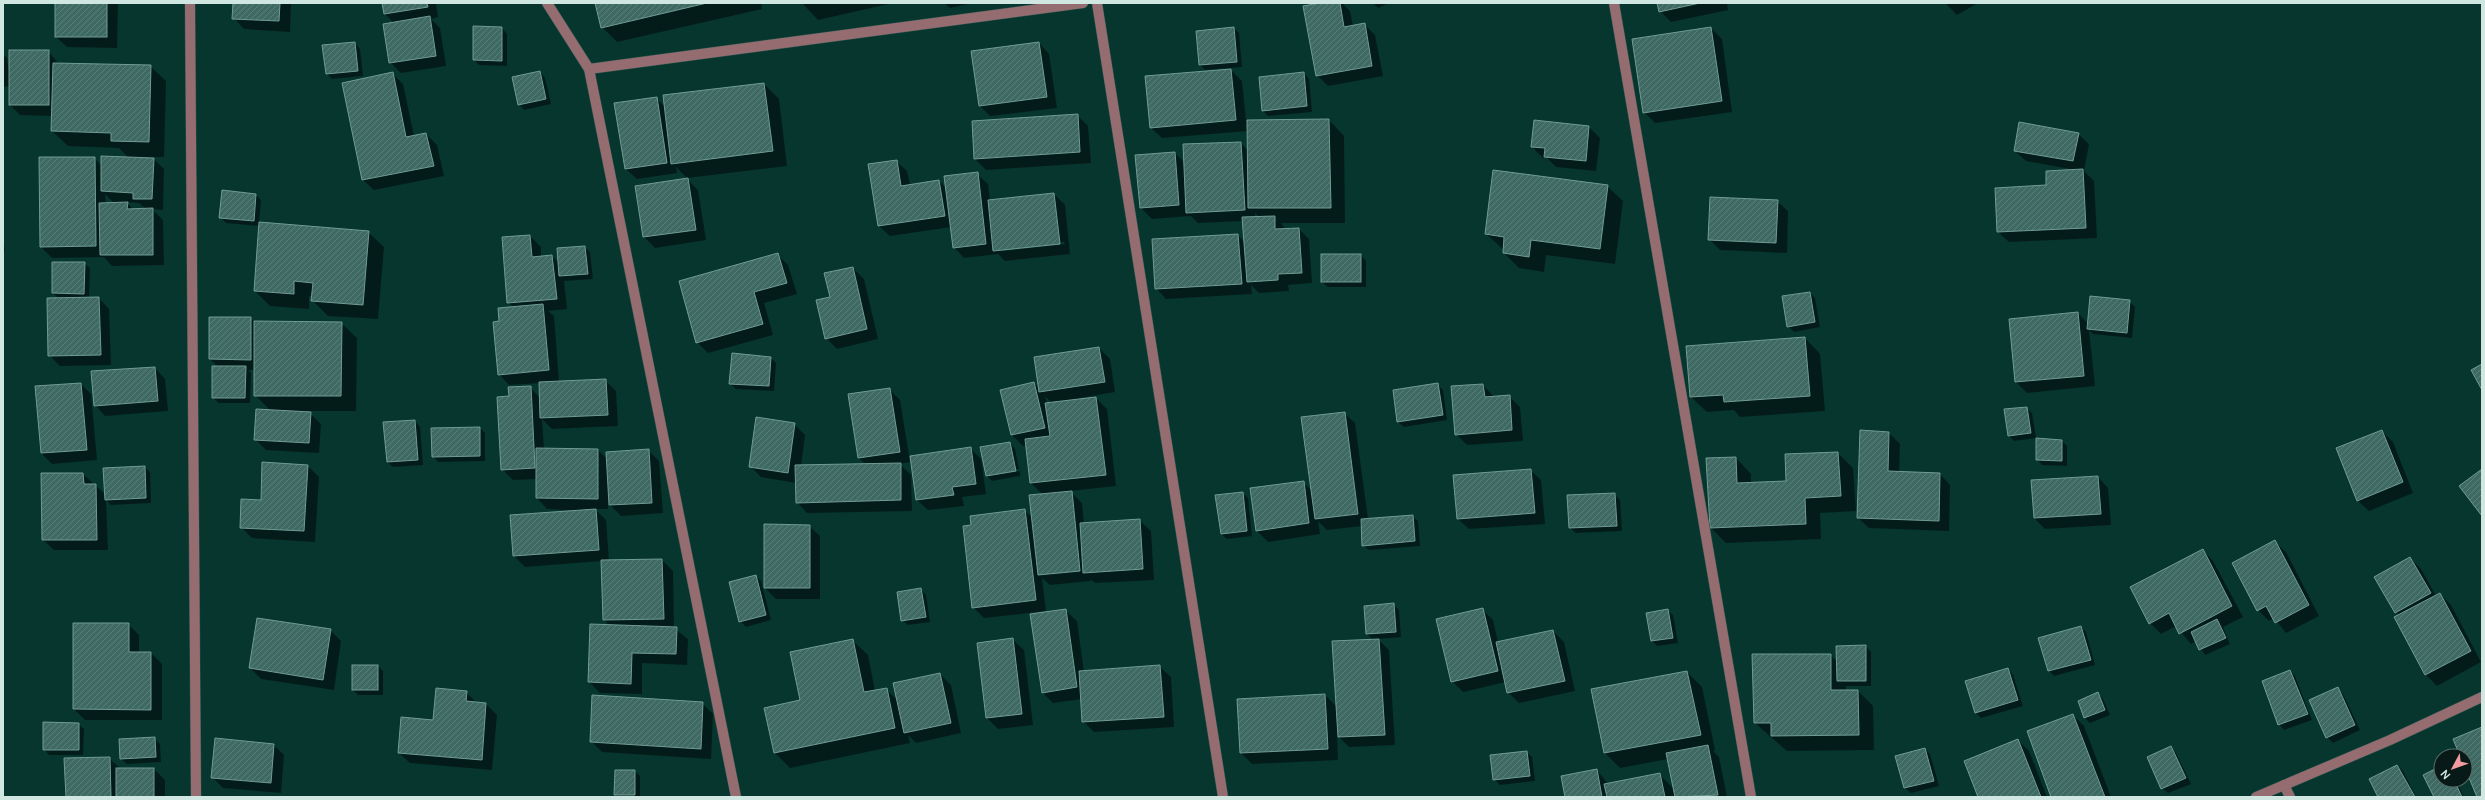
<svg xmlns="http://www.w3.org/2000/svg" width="2485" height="800" font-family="Manrope,sans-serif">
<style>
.shadow{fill:#0007;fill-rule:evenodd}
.building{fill:url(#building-hatch);stroke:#709c93}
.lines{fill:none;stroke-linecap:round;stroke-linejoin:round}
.minor-casing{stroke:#27524b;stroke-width:11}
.minor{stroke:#956c6f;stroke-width:10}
</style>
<defs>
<pattern id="building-hatch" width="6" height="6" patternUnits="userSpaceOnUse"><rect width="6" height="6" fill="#3f6a63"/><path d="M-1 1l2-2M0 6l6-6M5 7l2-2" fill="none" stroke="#5a7f79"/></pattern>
</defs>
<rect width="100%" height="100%" fill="#07362f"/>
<!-- shadow -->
<g class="shadow">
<polygon points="56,3 118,3 117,48 67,47 56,37"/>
<polygon points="234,3 291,3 290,32 244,29 234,18"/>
<polygon points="383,3 436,3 438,17 431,19 440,28 446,66 401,73 390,62 394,23 385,14"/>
<polygon points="596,3 761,3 762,9 617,42 602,27"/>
<polygon points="802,3 893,3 818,20"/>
<polygon points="944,3 973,3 950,8"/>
<polygon points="1326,3 1342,3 1350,11 1353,26 1364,24 1375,35 1383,76 1328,86 1317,75"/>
<polygon points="1373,3 1389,3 1378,8"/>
<polygon points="1658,3 1727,3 1728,10 1671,22 1660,11"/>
<polygon points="1945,3 1978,3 1957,15"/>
<polygon points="502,28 507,34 507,66 479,65 474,60"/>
<polygon points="1234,28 1239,33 1242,67 1205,70 1200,65"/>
<polygon points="1711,28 1722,39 1732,112 1655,123 1644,112"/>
<polygon points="355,43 360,49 363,76 332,79 327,74"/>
<polygon points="1039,43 1049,54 1057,108 990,116 980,106"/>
<path d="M48 51 59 64 150 66 166 81 164 157H152L164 169 163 210 152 209 163 220 164 265 112 266 104 257 52 258 41 247 94 158 102 166 129 158 119 148 68 146 52 131 53 116 20 115 10 105V86L3 87V54L7 58 10 77ZM105 194 114 203 106 204ZM126 202 139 203 146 209H133Z"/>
<path d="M1231 70 1242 81 1247 131 1329 120 1344 136 1345 223H1281L1285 229H1299L1309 239 1312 283 1288 285 1289 291 1259 293 1251 285 1252 294 1166 299 1156 288 1238 235 1245 243 1244 221 1198 223 1191 216 1152 219 1141 208 1175 153 1185 163 1241 143 1248 151V131L1162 138 1151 128ZM1255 213 1259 217 1255 218Z"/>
<polygon points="540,72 545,78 551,104 524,110 519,104"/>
<polygon points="392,73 403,84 414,136 426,134 437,145 444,176 374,190 363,180"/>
<polygon points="1304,73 1309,79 1312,112 1268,116 1263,111"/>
<polygon points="764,84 779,99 787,166 687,178 676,167 677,173 637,179 626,169 656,98 665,107"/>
<polygon points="1077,115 1088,126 1091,163 986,170 975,159"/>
<polygon points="1534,121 1589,127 1600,138 1596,171 1556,167 1547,158 1543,158 1532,147"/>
<polygon points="2078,134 2089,144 2084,171 2094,181 2097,238 2009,242 1998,232 2047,186 2075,170 2026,161 2015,151"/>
<path d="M896 161 907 171 910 185 939 181 946 188 977 174 988 184 990 201 1054 194 1065 205 1070 254 1005 261 998 254 964 258 954 247 951 227 890 236 879 226ZM1064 242 1065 244 1002 251V249Z"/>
<polygon points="687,179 698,190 706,240 655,248 644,237 636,186"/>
<polygon points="1607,186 1623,201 1615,264 1546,255 1544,272 1519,268 1504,253 1504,250 1486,234"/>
<polygon points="256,195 261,200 259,223 368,232 384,247 378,319 328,316 312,300 313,296 309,296 309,309 270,306 255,291 260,226 226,223 220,217"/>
<polygon points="1777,201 1788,211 1787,253 1720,250 1709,239"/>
<polygon points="530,236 541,247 541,257 552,256 559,263 585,247 590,252 593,279 564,281 567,309 548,311 554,316 559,382 605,380 616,391 618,426 552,429 542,419 544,449 598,450 608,460 648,450 659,461 663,513 621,516 608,503 608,509 595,509 606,520 609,561 662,560 673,571 674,628 688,639 687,665 642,663 642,694 600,693 589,682 591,625 610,626 604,620 602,561 525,567 514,556 511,516 582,511 547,509 537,498 537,479 513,480 502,469 510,397 530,387 540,398 540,383 509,385 499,374 500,322 514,308 508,302"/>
<polygon points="3,237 5,251 3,252"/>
<polygon points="777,254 788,265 797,294 764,303 773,335 708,353 697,342"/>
<polygon points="1322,255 1361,255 1366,261 1366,287 1328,287 1322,282"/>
<polygon points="84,263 90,268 89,298 99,298 109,309 111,365 60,366 49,355 59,299 53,293"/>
<polygon points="853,268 864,279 878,339 837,349 826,338 831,298"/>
<polygon points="1810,293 1815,298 1820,327 1794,332 1788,326"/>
<polygon points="2129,301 2135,307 2132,338 2093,334 2089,330 2095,386 2027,393 2016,382 2078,313 2088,324"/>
<polygon points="210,318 250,318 254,322 341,323 357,338 356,411 303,411 310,413 321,424 319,453 266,450 255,439 270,410 255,395 255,370 248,370 251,373 250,403 219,403 213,398 218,367 210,359"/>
<polygon points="1805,338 1820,354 1825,411 1740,417 1734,410 1707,412 1691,397"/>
<path d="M1099 348 1110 359 1115 392 1080 398V400L1096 398 1107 409 1116 486 1070 491 1082 503 1084 524 1140 521 1151 531 1154 580 1095 583 1090 579 1091 581 1050 585 1042 578 1046 611 984 618 973 607 1025 511 1033 518 1043 495 1031 483 1027 445 1023 446 1012 435 1034 383 1040 390ZM1045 396 1052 403H1047Z"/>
<polygon points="732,354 771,358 776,363 774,391 736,389 730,384"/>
<polygon points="155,368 165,379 168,411 105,416 95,405"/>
<polygon points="81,384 91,394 97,460 52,464 41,453"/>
<polygon points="1437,384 1443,390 1447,420 1404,427 1398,422"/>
<polygon points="1483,385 1494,397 1509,396 1520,407 1523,441 1467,445 1456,434"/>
<polygon points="889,389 900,400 910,462 900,464 911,475 912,511 807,513 797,502 796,483 761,477 750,466 794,424 805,435 801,466 866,465 859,458"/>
<polygon points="2026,408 2032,413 2036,438 2014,441 2009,436 2005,410"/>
<polygon points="1344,413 1355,423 1368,519 1412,516 1418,521 1420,546 1369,550 1363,545 1362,526 1327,530 1318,521 1320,534 1268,542 1257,531 1303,482 1312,491"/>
<polygon points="415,421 420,427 423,465 393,467 387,462"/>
<polygon points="480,428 485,433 485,461 438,462 433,456"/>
<polygon points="2382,431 2393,442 2413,493 2369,511 2358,501"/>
<polygon points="1889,433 1900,444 1899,473 1940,474 1950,485 1949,531 1869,528 1858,518"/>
<polygon points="2062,441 2067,446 2067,466 2042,465 2037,459"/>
<polygon points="1010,443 1015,449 1019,469 989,474 989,476 1020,471 1020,476 992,481 987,476"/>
<polygon points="970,448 981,459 986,494 962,497 964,506 928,510 917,500"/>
<polygon points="1838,453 1853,468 1856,511 1820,513 1821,539 1726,543 1711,528 1736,458 1751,474 1751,483 1787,482"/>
<polygon points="263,464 308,466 319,477 315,542 252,538 241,527 262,501"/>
<polygon points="145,467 150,472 151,503 111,505 106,500 108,550 54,550 43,540 83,474 106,495"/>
<polygon points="1530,470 1541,480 1545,524 1469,529 1458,519"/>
<polygon points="2098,477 2108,488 2111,525 2045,529 2034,518"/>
<polygon points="1242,493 1248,498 1252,536 1227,539 1221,534"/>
<polygon points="1614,494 1620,500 1622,531 1576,533 1570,528"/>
<polygon points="809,526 820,536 820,599 776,599 765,588"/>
<polygon points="2275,542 2286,552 2319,616 2286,633 2274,618 2269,621 2258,610"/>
<polygon points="2203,550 2213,561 2243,617 2223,627 2230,644 2205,655 2196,641 2191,644 2176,626 2161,634 2150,623"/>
<polygon points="2410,558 2421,569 2436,596 2440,594 2451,605 2481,662 2437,686 2426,675 2395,617 2399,615 2396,612"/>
<polygon points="756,576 761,581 771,620 746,627 740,621"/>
<polygon points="921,590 926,595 930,622 908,625 902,620"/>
<polygon points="1393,604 1399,610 1401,637 1378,639 1389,650 1395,745 1349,747 1337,735 1338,760 1252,764 1241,753 1325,695 1337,707 1373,640 1367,634"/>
<polygon points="1482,609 1493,620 1498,642 1553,631 1564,642 1575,691 1519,703 1508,692 1506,682 1463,692 1452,681"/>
<polygon points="1667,610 1673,615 1678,643 1657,646 1652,641 1647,614"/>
<polygon points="1066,611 1077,621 1084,672 1160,667 1171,677 1174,727 1094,732 1083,721 1082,699 1053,703 1042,692"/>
<polygon points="128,624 139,635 139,653 151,653 162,664 162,720 85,720 74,709"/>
<polygon points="2081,627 2086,632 2095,665 2054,676 2049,671 2039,639"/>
<polygon points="330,630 341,641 334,690 261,679 250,668"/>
<polygon points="852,640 868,655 875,691 886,689 898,701 940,674 951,685 961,733 916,743 908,735 910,743 790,768 775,753 801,701"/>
<polygon points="1013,640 1024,650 1033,725 998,729 987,718 978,644"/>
<polygon points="1866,646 1871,652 1871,686 1846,686 1846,691 1858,691 1873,706 1874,750 1787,751 1755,723 1830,655 1838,662"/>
<polygon points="378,666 383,671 383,695 358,695 353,690"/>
<polygon points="2008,669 2013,675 2023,706 1981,718 1976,713"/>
<polygon points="2290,671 2295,676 2312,720 2284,730 2279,724"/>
<polygon points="1687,672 1702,687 1715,750 1713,751 1719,757 1727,797 1566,797 1597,770 1608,784 1660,775 1674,789 1668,759 1620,768 1605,753 1592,690"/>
<polygon points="2337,688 2343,694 2360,730 2333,743 2327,737"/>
<polygon points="466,692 477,703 486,704 497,715 492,770 410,763 399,753"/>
<polygon points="2098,693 2103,699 2110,715 2090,723 2085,718 2079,701"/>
<polygon points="702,703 713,714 711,759 602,752 591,741"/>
<polygon points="2073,715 2084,726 2111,797 2053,797"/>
<polygon points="78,724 84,729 83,755 49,755 44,749"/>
<polygon points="154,738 160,744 161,762 127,764 121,759"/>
<polygon points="2018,740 2029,751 2047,797 1979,797"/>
<polygon points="273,744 284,755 281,793 223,788 212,777"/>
<polygon points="2171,747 2176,753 2191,784 2168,793 2162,788"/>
<polygon points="1924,749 1930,754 1939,786 1911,793 1905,788 1896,757"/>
<polygon points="1526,752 1532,757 1535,781 1500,785 1494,779"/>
<polygon points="109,758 121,769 154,769 165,780 165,797 67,797"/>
<polygon points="2397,766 2403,771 2416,797 2379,797"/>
<polygon points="2441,767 2441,780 2456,780 2464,797 2435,797"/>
<polygon points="635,771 640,776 640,797 618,797 615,795"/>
</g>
<!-- building -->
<g class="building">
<rect x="55" y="3" width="52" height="34"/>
<polygon points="233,3 280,3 279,21 232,19"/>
<polygon points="382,3 427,3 428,7 384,14"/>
<polygon points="595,3 707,3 601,28"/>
<polygon points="1320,3 1340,3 1344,27 1365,23 1372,66 1316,76 1303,6"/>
<polygon points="1657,3 1700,3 1659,12"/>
<polygon points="430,16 436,56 389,63 383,24"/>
<polygon points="473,26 502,27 502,61 473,60"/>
<polygon points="1234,27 1237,62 1199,65 1196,31"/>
<polygon points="1711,27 1722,101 1643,113 1632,39"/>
<polygon points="355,42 358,71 326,74 322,45"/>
<polygon points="1039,42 1047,97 979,106 971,51"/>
<rect x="9" y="50" width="40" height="55"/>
<polygon points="53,63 151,65 149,142 111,141 111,133 51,131"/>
<polygon points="1231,69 1236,120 1150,128 1145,76"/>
<polygon points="540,71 546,99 518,105 512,77"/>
<polygon points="393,72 406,137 426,133 434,166 362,180 342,83"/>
<polygon points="1304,72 1307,106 1262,111 1259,77"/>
<polygon points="764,83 773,151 671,164 663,95"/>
<polygon points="657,97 667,163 625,169 614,103"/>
<polygon points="1078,114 1080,152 974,159 972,121"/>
<polygon points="1329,119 1331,208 1248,208 1247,120"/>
<polygon points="1534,120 1589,126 1586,161 1544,157 1545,148 1531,147"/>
<polygon points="2019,122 2079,133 2073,161 2014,151"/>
<polygon points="1241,142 1245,210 1186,213 1183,144"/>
<polygon points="1175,152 1179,205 1140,208 1135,155"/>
<polygon points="101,156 154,158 152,199 133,199 133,193 101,191"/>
<polygon points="39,157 95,157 96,246 40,247"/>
<polygon points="897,160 901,186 939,180 945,216 878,226 868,164"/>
<polygon points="2083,169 2086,228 1997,232 1995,188 2046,185 2046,171"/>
<polygon points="1493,170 1608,185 1600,249 1531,240 1529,257 1503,253 1504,237 1485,234"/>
<polygon points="978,172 986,244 953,248 944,176"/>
<polygon points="688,178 696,230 643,237 635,186"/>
<polygon points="222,190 256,194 254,221 219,218"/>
<polygon points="1054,193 1060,244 993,251 988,200"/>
<polygon points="1710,197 1778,200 1776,243 1708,240"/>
<polygon points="128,202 127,209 153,208 153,255 100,255 99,203"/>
<polygon points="1275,216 1275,229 1299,228 1302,273 1278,274 1278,280 1247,282 1242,217"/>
<polygon points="259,222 369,231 363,305 311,301 313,283 294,281 294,294 254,291"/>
<polygon points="1238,234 1242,284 1155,289 1152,239"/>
<polygon points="530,235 532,257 552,255 557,299 507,303 502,237"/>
<polygon points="585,246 588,274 559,276 557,248"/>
<polygon points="778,253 787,283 754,292 763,324 696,343 679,281"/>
<rect x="1321" y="254" width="40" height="28"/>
<polygon points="52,262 85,262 84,294 52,293"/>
<polygon points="853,267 867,329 825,339 816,300 830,297 824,273"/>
<polygon points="1810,292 1815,322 1787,327 1782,296"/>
<polygon points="2090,296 2130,300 2127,333 2087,329"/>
<polygon points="99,297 101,355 48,356 47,298"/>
<polygon points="543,304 549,370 498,375 493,322 499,321 498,308"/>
<polygon points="2078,312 2084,376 2015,382 2009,319"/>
<polygon points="209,317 251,317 251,360 209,359"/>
<polygon points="254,321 342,322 341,396 254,396"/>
<polygon points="1805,337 1810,396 1724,402 1723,395 1690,397 1686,346"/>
<polygon points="1099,347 1105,382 1039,392 1034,357"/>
<polygon points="732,353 771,357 769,386 729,384"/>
<polygon points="2482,364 2482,390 2471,370"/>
<polygon points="212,366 246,366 245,398 212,398"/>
<polygon points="155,367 158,401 94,406 91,371"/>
<polygon points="606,379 608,415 540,418 539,382"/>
<polygon points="1034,382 1045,428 1011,435 1000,390"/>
<polygon points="81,383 87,450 41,453 35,386"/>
<polygon points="1438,383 1443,415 1397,422 1393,390"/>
<polygon points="1483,384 1485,397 1510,395 1512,430 1455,435 1451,386"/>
<polygon points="531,386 535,468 501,470 497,397 509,396 508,387"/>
<polygon points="890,388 900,452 858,458 848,394"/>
<polygon points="1096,397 1106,475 1030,483 1025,439 1050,436 1045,403"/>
<polygon points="2027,407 2031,433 2008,436 2004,409"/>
<polygon points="256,409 311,412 309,443 254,440"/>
<polygon points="1345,412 1358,514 1315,519 1301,417"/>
<polygon points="756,417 795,423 788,473 749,467"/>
<polygon points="415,420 418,460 387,462 383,422"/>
<polygon points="480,427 480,456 432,457 431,428"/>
<polygon points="1860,430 1889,432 1888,471 1940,473 1939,521 1857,518"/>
<polygon points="2382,430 2403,482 2357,501 2336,448"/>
<polygon points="2036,438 2062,440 2062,461 2036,460"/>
<polygon points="1010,442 1016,471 986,476 980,447"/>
<polygon points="971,447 976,484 952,487 954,495 916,500 910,456"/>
<polygon points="536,448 598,449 598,499 536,498"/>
<polygon points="649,449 652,503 609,505 606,452"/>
<polygon points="1838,452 1841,496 1805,498 1806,524 1710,528 1706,458 1736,457 1737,483 1786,481 1785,454"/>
<polygon points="262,462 308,465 304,531 240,528 241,499 261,500"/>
<polygon points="901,463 901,500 796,503 795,465"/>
<polygon points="145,466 146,498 105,500 103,468"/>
<polygon points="1531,469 1535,513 1457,519 1453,475"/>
<polygon points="2482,469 2482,516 2459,486"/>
<polygon points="41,473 83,473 84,484 96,484 97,540 42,540"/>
<polygon points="2098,476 2101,514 2034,518 2031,480"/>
<polygon points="1304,481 1309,523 1256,531 1250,488"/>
<polygon points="1072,491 1080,571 1038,575 1029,495"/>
<polygon points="1243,492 1247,531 1221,534 1215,495"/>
<polygon points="1615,493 1617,526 1569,528 1567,495"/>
<polygon points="596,509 599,550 513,556 510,515"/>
<polygon points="1025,509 1036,600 972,608 963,526 971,525 970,516"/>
<polygon points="1413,515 1415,541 1362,546 1361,519"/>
<polygon points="1140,519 1143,569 1083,573 1080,523"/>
<polygon points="764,524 810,525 810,588 764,588"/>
<polygon points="2275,540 2309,605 2275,623 2266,606 2257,611 2232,563"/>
<polygon points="2203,549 2232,606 2179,634 2169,613 2149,624 2130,587"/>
<polygon points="2410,557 2431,593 2395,613 2374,577"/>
<polygon points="662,559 664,619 603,620 601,560"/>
<polygon points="756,575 766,615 739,622 729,582"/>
<polygon points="921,588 926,617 901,621 897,592"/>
<polygon points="2440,593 2471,651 2425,675 2394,617"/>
<polygon points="1394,603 1396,632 1366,634 1364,606"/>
<polygon points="1483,608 1498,671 1451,682 1436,619"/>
<polygon points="1066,609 1077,687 1042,693 1030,614"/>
<polygon points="1668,609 1673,638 1651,641 1646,613"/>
<polygon points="257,618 331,629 323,680 249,668"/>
<polygon points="2217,619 2226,638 2199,650 2191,632"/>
<polygon points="73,623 129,623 129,652 151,652 151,710 73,709"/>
<polygon points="590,624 677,627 676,654 632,653 631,684 588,682"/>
<polygon points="2081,626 2091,660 2048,671 2038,638"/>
<polygon points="1553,630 1565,681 1507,693 1496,642"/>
<polygon points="1013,638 1022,714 986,718 977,643"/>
<polygon points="853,639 864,692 887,688 895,728 774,753 764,708 800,700 790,652"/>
<polygon points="1379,639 1385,735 1338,737 1332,641"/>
<polygon points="1866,645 1866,681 1837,681 1836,646"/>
<polygon points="1752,654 1831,654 1831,690 1858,690 1859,735 1771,736 1771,723 1754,723"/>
<rect x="352" y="665" width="26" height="25"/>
<polygon points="1160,665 1164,717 1082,722 1079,671"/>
<polygon points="2008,668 2018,700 1975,713 1965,681"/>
<polygon points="2290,670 2308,714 2278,725 2262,681"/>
<polygon points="1687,671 1701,735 1604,753 1591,689"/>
<polygon points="940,673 951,723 904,733 893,683"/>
<polygon points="2338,687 2355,725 2326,738 2309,700"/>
<polygon points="436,688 467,691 466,701 486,703 482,760 398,753 401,717 433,720"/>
<polygon points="2098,692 2105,710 2084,718 2078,701"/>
<polygon points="1325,694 1328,749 1240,753 1237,699"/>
<polygon points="592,695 703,702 701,749 590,742"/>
<polygon points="2073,714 2105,797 2051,797 2027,731"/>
<polygon points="43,722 79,723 79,750 43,750"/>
<polygon points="2482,727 2482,797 2477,797 2465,768 2465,756 2460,756 2453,739"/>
<polygon points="155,737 156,757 120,759 119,739"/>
<polygon points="215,738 274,744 271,783 211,778"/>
<polygon points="2018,739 2041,797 1978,797 1964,761"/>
<polygon points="1708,745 1718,795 1675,797 1666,753"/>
<polygon points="2171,746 2186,778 2161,789 2147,757"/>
<polygon points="1925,748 1934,781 1904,788 1895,756"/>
<polygon points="1527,751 1530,776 1493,780 1490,755"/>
<polygon points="110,757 111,797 66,797 64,758"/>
<polygon points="2397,765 2415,797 2378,797 2369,779"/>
<polygon points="2441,766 2441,780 2454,780 2462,797 2434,797 2423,775"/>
<rect x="116" y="768" width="38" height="29"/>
<polygon points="1597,769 1602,797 1565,797 1561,776"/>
<polygon points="615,770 635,770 635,795 614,795"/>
<polygon points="1660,773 1665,797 1607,797 1604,784"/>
</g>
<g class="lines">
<defs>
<g id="minor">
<polyline points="190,3 196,797"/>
<polyline points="547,3 589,69 736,797"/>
<polyline points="1097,3 1223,797"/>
<polyline points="1614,3 1751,797"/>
<polyline points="589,69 1083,3"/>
<polyline points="2284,785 2290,797"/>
<polyline points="2256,797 2390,740 2482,697"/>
</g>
</defs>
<!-- minor casing -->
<use href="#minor" class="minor-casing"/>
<!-- minor -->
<use href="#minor" class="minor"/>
</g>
<!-- border -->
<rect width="2485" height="800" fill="none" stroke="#cfe6e1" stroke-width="8"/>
<!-- north arrow -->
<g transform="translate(2453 768) rotate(229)"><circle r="19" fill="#081a17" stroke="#586c68"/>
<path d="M0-3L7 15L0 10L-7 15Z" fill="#f49aa1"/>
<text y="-6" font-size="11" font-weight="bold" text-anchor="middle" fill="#cfe6e1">N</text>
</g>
</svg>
